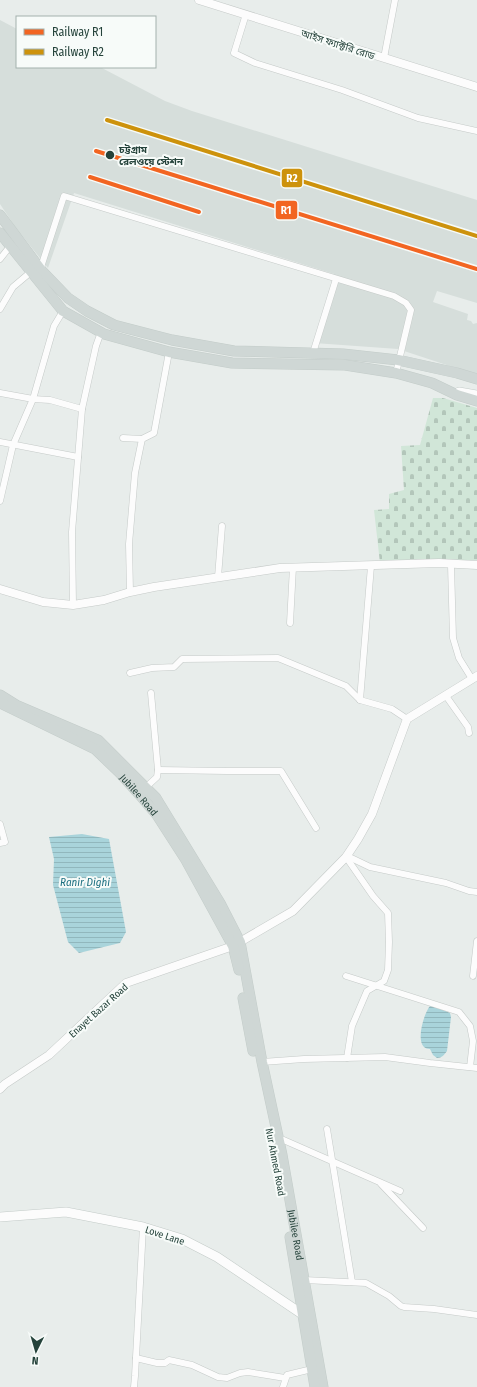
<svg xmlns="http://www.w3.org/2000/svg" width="477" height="1387" font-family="'Fira Sans Condensed','Noto Sans Bengali',sans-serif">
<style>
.built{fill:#d6dedb}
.cemetery{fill:url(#cemetery-stones)}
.water{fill:url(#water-rules)}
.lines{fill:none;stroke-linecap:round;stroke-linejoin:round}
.minor-casing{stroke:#c5cac8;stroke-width:7}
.tertiary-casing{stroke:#c5cac8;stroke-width:9}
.secondary-casing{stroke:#c3cbc8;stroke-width:10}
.primary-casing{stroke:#c3ccc9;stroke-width:11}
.minor{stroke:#fcfcfc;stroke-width:6}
.tertiary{stroke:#fcfcfc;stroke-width:8}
.secondary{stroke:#fcfcfc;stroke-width:9}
.primary{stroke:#cfd7d5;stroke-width:10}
.rail-1-casing{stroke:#f7fbf9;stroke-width:7}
.rail-2-casing{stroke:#f7fbf9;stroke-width:7}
.rail-1{stroke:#f26522;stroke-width:4}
.rail-2{stroke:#cd920c;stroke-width:4}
.stop-dot{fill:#24423a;stroke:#f7fbf9;stroke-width:1.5}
.labels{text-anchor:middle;stroke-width:4;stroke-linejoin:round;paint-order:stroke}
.street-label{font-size:10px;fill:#24423a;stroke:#f7fbf9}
.stop-label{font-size:10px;font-weight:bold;fill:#24423a;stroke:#f7fbf9;text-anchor:start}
.water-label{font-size:11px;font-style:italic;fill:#1c6f80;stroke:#f7fbf9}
.line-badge{stroke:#f7fbf9;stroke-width:1.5}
.badge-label{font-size:11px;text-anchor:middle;font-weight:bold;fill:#fff}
</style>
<defs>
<pattern id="cemetery-stones" width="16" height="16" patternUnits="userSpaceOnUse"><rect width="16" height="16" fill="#d1e6d8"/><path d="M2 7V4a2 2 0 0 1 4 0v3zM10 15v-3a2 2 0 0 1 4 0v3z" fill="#b3c6ba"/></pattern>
<pattern id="water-rules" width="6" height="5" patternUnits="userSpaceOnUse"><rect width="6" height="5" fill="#a9d4db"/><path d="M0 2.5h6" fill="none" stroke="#91b7bd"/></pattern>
</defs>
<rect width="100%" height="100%" fill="#e8edeb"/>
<!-- built -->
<polygon class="built" points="0,20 17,29 17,67 100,67 165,101 192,111 477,200 477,303 437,291 433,302 468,314 467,320 471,321 473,324 477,323 477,375 398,349 314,343 334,274 74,193 48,268 16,228 0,204"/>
<!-- cemetery -->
<polygon class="cemetery" points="433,398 443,398 477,408 477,560 380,563 374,510 389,509 389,494 404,490 401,446 420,445"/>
<!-- water -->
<g class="water">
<polygon points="82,834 109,839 126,932 120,943 79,953 68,942 53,885 54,859 49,837"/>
<path d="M433 1005 450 1013 451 1017 447 1051C444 1055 442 1058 437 1058L433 1055 430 1049C428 1049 425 1048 424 1047 416 1040 424 1013 430 1006Z"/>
</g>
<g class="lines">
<defs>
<g id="minor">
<polyline points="246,14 234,53 255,63 342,90 418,118 477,131"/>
<polyline points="384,58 395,0"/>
<polyline points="0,259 11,245"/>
<polyline points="41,270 42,264 64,196 394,296 406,303 411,310 396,373"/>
<polyline points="0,309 13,287 32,271"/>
<polyline points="313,353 336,279"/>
<polyline points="0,393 33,399 50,400 82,409"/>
<polyline points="123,438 142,439 154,433 169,352"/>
<polyline points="0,442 78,457"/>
<polyline points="0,501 13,445 33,399 54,326 63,311"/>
<polyline points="451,565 453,638 459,658 472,679"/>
<polyline points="218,577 222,526"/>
<polyline points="130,592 129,544 135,473 142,439"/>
<polyline points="73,605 72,532 82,409 96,346 101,332"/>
<polyline points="290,623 293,567"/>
<polyline points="130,673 152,668 174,667 182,659 278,658 346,686 360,700 392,709 407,719"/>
<polyline points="446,696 468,727 469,733"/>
<polyline points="360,700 371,566"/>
<polyline points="158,770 227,771 281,771 316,828"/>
<polyline points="144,789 157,777 158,770 151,693"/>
<polyline points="0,824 5,842 0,843"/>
<polyline points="347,856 370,867 446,883 469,891 477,892"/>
<polyline points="346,857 373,896 388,913 389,942 388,970 384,981 367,991 352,1026 347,1058"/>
<polyline points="346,976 459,1012 470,1026 473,1041 470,1067"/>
<polyline points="473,976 477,941"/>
<polyline points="262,1062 304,1059 385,1057 430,1063 477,1068"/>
<polyline points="327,1129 352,1282"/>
<polyline points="279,1138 400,1191"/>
<polyline points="381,1184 423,1228"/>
<polyline points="304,1280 366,1283 389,1296 401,1306 404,1307 434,1309 477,1315"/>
<polyline points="136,1358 157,1363 165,1363 169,1360 192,1365 218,1377 227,1378 240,1373 248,1372 285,1378"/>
<polyline points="134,1387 135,1376 143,1227"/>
<polyline points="283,1387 287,1375 312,1369"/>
</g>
<g id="tertiary">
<polyline points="199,0 477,87"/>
<polyline points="0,589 43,602 73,605 104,600 130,592 154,587 280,568 439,563 477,565"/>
<polyline points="0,1089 5,1084 49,1055 126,983 233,946 293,911 346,857 358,839 372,814 407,719 477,676"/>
</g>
<g id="secondary">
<polyline points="459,392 477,395"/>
<polyline points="0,1217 66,1212 143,1227 182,1239 217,1257 302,1314 309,1312"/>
</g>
<g id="primary">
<polyline points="0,215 41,270 68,298 87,311 114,325 172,340 234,351 343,354 398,360 457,373 477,379"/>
<polyline points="0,233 63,311 104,334 169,352 232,363 345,365 396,373 432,383 457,395 477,401"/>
<path id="s1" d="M0 695 16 705 98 740 156 798 220 903 240 942 262 1062 282 1155 323 1387"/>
<path id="s2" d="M0 703 95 749 120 773 139 794 157 815 186 860 233 946 239 970"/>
<polyline points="243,998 253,1051"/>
<polyline points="290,1237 315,1387"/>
</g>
</defs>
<!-- minor casing -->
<use href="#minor" class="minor-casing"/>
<!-- tertiary casing -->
<use href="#tertiary" class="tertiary-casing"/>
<!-- secondary casing -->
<use href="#secondary" class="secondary-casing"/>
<!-- primary casing -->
<use href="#primary" class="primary-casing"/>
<!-- minor -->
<use href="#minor" class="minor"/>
<!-- tertiary -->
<use href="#tertiary" class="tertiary"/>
<!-- secondary -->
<use href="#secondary" class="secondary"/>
<!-- primary -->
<use href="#primary" class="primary"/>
<defs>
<g id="rail-1">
<polyline points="96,151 477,269"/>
<polyline points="90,177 199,212"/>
</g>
<polyline id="rail-2" points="107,120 477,236"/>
</defs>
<!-- rail-1 casing -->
<use href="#rail-1" class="rail-1-casing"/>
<!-- rail-2 casing -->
<use href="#rail-2" class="rail-2-casing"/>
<!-- rail-1 -->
<use href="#rail-1" class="rail-1"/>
<!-- rail-2 -->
<use href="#rail-2" class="rail-2"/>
</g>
<!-- markers -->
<circle class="stop-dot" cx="110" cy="155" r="5"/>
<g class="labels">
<!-- street labels -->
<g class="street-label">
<text transform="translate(338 44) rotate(18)" y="4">আইস ফ্যাক্টরি রোড</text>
<text dy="4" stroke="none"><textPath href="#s2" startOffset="169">Jubilee Road</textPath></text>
<text transform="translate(98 1010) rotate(-42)" y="4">Enayet Bazar Road</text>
<text transform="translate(276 1162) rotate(79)" y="4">Nur Ahmed Road</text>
<text transform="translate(165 1235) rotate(18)" y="4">Love Lane</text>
<text dy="4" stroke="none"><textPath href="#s1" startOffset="655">Jubilee Road</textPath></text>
</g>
<!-- stop labels -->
<g class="stop-label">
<text x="119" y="153">চট্টগ্রাম<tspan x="119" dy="12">রেলওয়ে স্টেশন</tspan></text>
</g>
<!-- water labels -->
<g class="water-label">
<text x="85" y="886">Ranir Dighi</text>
</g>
</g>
<g class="line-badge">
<rect x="281" y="168" width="22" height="20" rx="4" fill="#cd920c"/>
<rect x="275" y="200" width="23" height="20" rx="4" fill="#f26522"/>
</g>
<g class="badge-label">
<text x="292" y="182">R2</text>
<text x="286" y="214">R1</text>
</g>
<!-- legend -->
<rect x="16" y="16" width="140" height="52" fill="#f7fbf9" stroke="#a3b1ad"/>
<rect x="24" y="29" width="20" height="6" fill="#f26522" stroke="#a3b1ad"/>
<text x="52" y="36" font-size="12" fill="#24423a">Railway R1</text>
<rect x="24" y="49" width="20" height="6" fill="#cd920c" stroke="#a3b1ad"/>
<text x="52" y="56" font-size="12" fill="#24423a">Railway R2</text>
<!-- north arrow -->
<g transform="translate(36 1351) rotate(185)" stroke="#f7fbf9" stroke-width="3" paint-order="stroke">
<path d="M0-3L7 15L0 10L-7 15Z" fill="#24423a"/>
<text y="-6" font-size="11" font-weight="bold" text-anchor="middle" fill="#24423a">N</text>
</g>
</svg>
